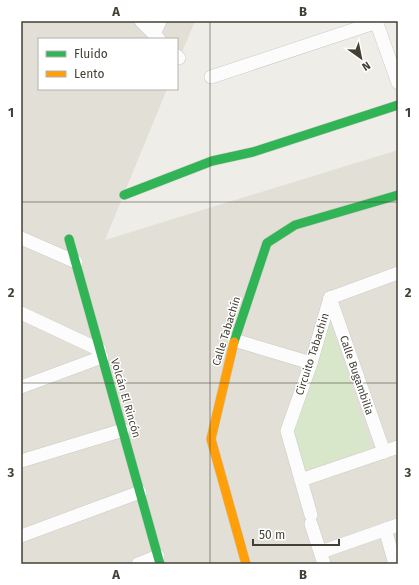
<svg xmlns="http://www.w3.org/2000/svg" width="419" height="585" font-family="'Fira Sans',sans-serif">
<style>
.residential{fill:#e1dfd6}
.park{fill:#d8e7ca}
.lines{fill:none;stroke-linecap:round;stroke-linejoin:round}
.street-casing{stroke:#cccbc6;stroke-width:14}
.fast-casing{stroke:#cccabf;stroke-width:10}
.slow-casing{stroke:#cccabf;stroke-width:10}
.street{stroke:#fcfcfc;stroke-width:13}
.fast{stroke:#30b455;stroke-width:9}
.slow{stroke:#ff9f0a;stroke-width:9}
.grid{fill:none;stroke:#433f35;stroke-width:1;stroke-opacity:0.55}
.labels{text-anchor:middle;stroke-width:3;stroke-linejoin:round;paint-order:stroke}
.street-label{font-size:11px;fill:#433f35;stroke:#fff}
.neatline{fill:none;stroke:#433f35;stroke-width:1.5}
.grid-label{font-size:13px;text-anchor:middle;font-weight:bold;fill:#433f35}
</style>
<rect width="100%" height="100%" fill="#eeede8"/>
<!-- residential -->
<polygon class="residential" points="21,21 195,21 177,64 177,39 39,39 39,89 167,89 105,240 398,150 398,564 21,564"/>
<!-- park -->
<polygon class="park" points="324,326 332,327 371,448 303,471 290,429"/>
<g class="lines">
<defs>
<g id="street">
<polyline points="141,21 159,39"/>
<polyline points="376,21 398,83"/>
<polyline points="154,34 160,21"/>
<polyline points="177,56 179,58"/>
<polyline points="211,77 377,22"/>
<polyline points="21,238 76,262"/>
<polyline points="330,298 384,452"/>
<polyline points="330,298 398,273"/>
<polyline points="21,313 100,350"/>
<polyline points="234,340 311,363"/>
<polyline points="21,387 102,357"/>
<polyline points="21,461 123,430"/>
<polyline points="301,480 398,447"/>
<polyline points="311,515 287,431 311,363 330,298"/>
<polyline points="311,524 324,564"/>
<polyline points="385,529 395,564"/>
<polyline points="21,536 140,492"/>
<polyline points="321,552 398,525"/>
<polyline points="138,564 158,556"/>
</g>
<g id="fast">
<polyline points="124,195 212,161 253,152 398,105"/>
<polyline points="69,239 160,564"/>
<polyline points="234,342 267,243 295,225 398,195"/>
</g>
<polyline id="slow" points="234,342 211,439 246,564"/>
</defs>
<!-- street casing -->
<use href="#street" class="street-casing"/>
<!-- fast casing -->
<use href="#fast" class="fast-casing"/>
<!-- slow casing -->
<use href="#slow" class="slow-casing"/>
<!-- street -->
<use href="#street" class="street"/>
<!-- fast -->
<use href="#fast" class="fast"/>
<!-- slow -->
<use href="#slow" class="slow"/>
</g>
<!-- grid -->
<path class="grid" d="M210 21V564M21 202H398M21 383H398"/>
<g class="labels">
<!-- street labels -->
<g class="street-label">
<text transform="translate(226 331) rotate(-73)" y="4">Calle Tabachín</text>
<text transform="translate(312 354) rotate(-72)" y="4">Circuito Tabachin</text>
<text transform="translate(357 375) rotate(71)" y="4">Calle Bugambilia</text>
<text transform="translate(126 398) rotate(74)" y="4">Volcán El Rincón</text>
</g>
</g>
<!-- border -->
<rect width="419" height="585" fill="none" stroke="#ffffff" stroke-width="44"/>
<!-- legend -->
<rect x="38" y="38" width="140" height="52" fill="#ffffff" stroke="#b4b2ae"/>
<rect x="46" y="51" width="20" height="6" fill="#30b455" stroke="#b4b2ae"/>
<text x="74" y="58" font-size="12" fill="#433f35">Fluido</text>
<rect x="46" y="71" width="20" height="6" fill="#ff9f0a" stroke="#b4b2ae"/>
<text x="74" y="78" font-size="12" fill="#433f35">Lento</text>
<!-- north arrow -->
<g transform="translate(361 58) rotate(147)" stroke="#ffffff" stroke-width="3" paint-order="stroke">
<path d="M0-3L7 15L0 10L-7 15Z" fill="#433f35"/>
<text y="-6" font-size="11" font-weight="bold" text-anchor="middle" fill="#433f35">N</text>
</g>
<!-- scale -->
<path d="M253 539v6h86v-6" fill="none" stroke="#433f35" stroke-width="2"/>
<text x="259" y="539" font-size="12" fill="#433f35" stroke="#ffffff" stroke-width="3" paint-order="stroke">50 m</text>
<rect x="22" y="22" width="375" height="541" class="neatline"/>
<g class="grid-label">
<text x="116" y="16">A</text>
<text x="303" y="16">B</text>
<text x="11" y="117">1</text>
<text x="408" y="117">1</text>
<text x="11" y="297">2</text>
<text x="408" y="297">2</text>
<text x="11" y="477">3</text>
<text x="408" y="477">3</text>
<text x="116" y="579">A</text>
<text x="303" y="579">B</text>
</g>
</svg>
